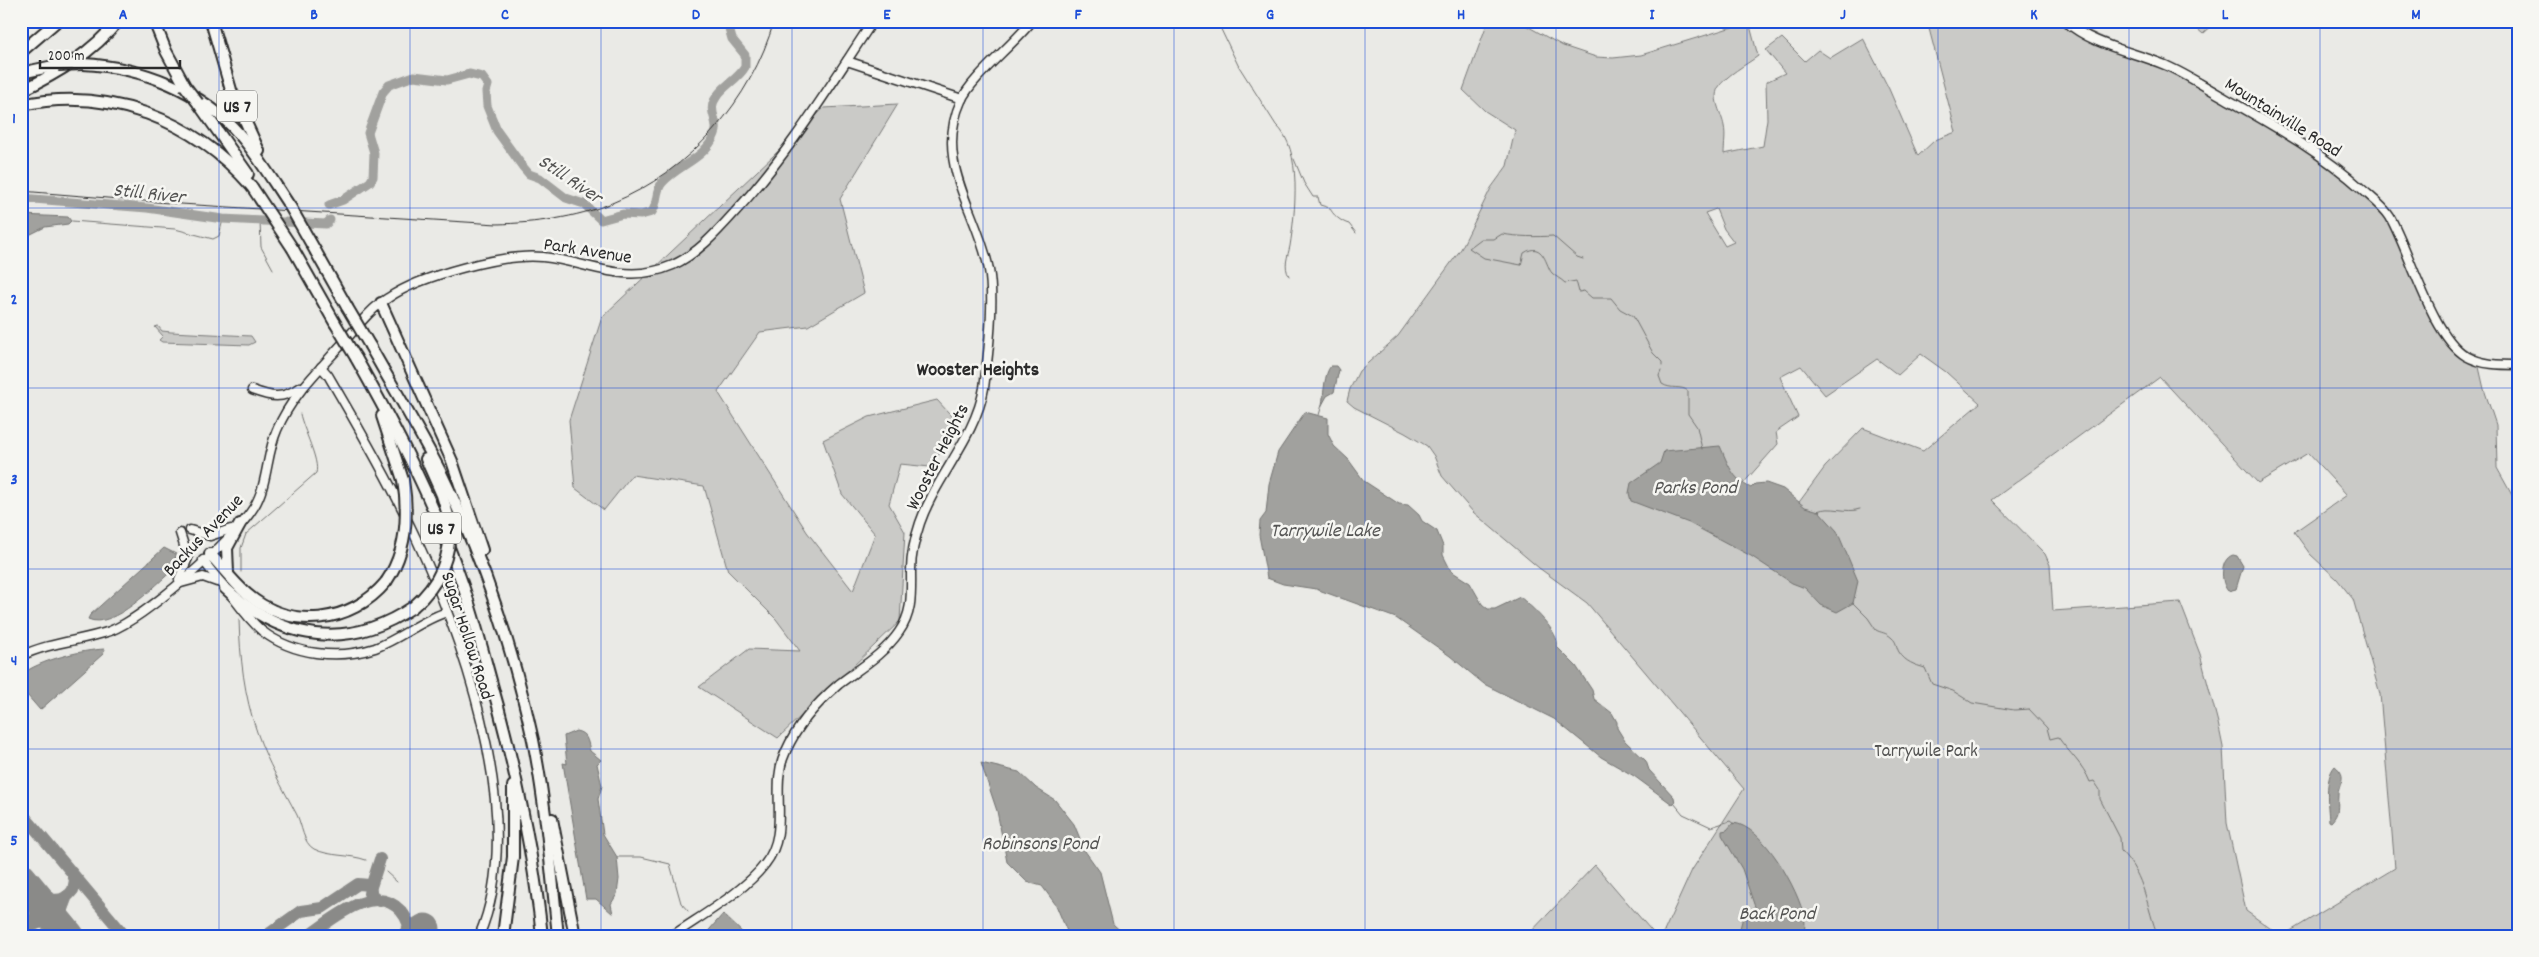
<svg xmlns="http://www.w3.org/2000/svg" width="2539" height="957" font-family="Dekko,sans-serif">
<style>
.green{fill:#cacac7;stroke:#7a7a79;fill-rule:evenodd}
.water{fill:#a1a19e;stroke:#727270}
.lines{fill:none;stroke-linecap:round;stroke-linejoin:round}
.stream{stroke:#727270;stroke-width:1}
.river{stroke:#a1a19e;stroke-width:9}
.taxiway{stroke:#8a8a88;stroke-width:12}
.runway{stroke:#8a8a88;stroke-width:31}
.secondary-casing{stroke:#2b2b2b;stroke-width:11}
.highway-casing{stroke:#2b2b2b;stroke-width:14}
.secondary{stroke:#f6f6f2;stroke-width:8}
.highway{stroke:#f6f6f2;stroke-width:10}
.rail{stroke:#2b2b2b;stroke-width:1}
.highway-bridge-casing{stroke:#2b2b2b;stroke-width:14;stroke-linecap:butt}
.highway-bridge{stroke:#f6f6f2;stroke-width:10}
.grid{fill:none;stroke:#1d4ed8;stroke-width:1;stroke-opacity:0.55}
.labels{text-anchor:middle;stroke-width:5;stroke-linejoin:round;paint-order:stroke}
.shield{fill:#f6f6f2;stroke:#686867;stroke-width:1}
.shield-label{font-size:18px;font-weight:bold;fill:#2b2b2b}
.street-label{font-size:19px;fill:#2b2b2b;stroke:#f6f6f2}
.park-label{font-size:19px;fill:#535352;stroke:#f6f6f2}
.water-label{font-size:20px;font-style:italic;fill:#545453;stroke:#f6f6f2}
.neighbourhood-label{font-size:20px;font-weight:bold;fill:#2b2b2b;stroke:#f6f6f2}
.neatline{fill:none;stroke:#1d4ed8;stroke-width:2}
.grid-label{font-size:16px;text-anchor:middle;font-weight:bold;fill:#1d4ed8}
</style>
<rect width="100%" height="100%" fill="#eaeae6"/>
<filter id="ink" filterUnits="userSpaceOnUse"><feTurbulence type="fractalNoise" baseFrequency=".02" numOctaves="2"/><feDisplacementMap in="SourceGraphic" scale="10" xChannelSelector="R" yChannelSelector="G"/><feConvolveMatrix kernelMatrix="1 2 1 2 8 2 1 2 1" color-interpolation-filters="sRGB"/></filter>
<g filter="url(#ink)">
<!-- green -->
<g class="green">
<path d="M1488 21H1518L1563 46 1596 57 1613 58 1641 55 1749 22 1758 56C1746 65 1726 75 1718 88 1712 100 1722 114 1724 126 1726 135 1724 145 1724 154L1763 146 1767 119 1766 82 1785 73 1766 50 1782 38 1805 61 1818 50 1830 58 1863 38 1889 89 1918 156 1935 140 1956 132 1927 21H2056L2066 29 2073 23C2108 42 2146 53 2182 69 2204 78 2226 94 2247 106 2290 132 2339 158 2374 195 2406 231 2433 343 2476 354L2484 389 2496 425 2497 468 2518 506V936H2282L2395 868 2380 694 2353 599 2337 579 2310 554 2294 532 2347 495 2308 453 2258 483 2160 377 1992 500 2045 554 2050 565 2053 611 2180 602 2200 654 2218 723 2223 747 2227 823 2246 911 2281 936H1662L1692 870 1744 789 1587 603 1539 568 1473 512 1442 476 1434 456 1427 446 1405 433 1354 407 1347 401 1350 389 1359 371 1398 336 1461 249 1491 188 1507 166 1515 130 1485 111 1463 90ZM1716 209 1724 229 1734 242 1725 246 1705 213ZM1921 354 1946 372 1980 403 1923 451 1863 428 1825 467 1797 505 1741 486 1778 444 1776 432 1798 417 1780 377 1801 366 1825 395 1877 359 1898 375Z"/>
<polygon points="2188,21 2217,21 2203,34"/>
<polygon points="898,104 840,199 864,293 808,326 760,332 718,392 807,532 853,591 875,534 842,494 823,440 869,417 937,400 960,425 930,467 900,464 889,504 905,532 900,621 778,738 699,687 749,649 800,651 776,619 728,571 704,486 632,475 604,510 575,488 569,420 602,317 824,108"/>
<polygon points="158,326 162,331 171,332 251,336 255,342 249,345 162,342 159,340 163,336 155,327"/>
<polygon points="1595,865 1656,936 1527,936"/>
</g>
<!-- water -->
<g class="water">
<polygon points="21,215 68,217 71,221 68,224 45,227 21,239"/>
<path d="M1331 366H1336L1339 370 1334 392 1327 396 1322 405C1324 394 1324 373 1331 366Z"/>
<path d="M1305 412 1328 418V434L1334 446 1348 459 1364 481 1399 504 1408 505 1419 515 1422 521 1437 531 1443 546V555L1451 571 1470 583 1482 604 1488 609H1495L1520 597C1530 605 1561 633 1557 647L1576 666 1592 690 1594 699 1612 713 1617 722V728L1625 741 1646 761 1649 770 1674 797 1675 803 1672 804 1634 776 1601 757 1554 719 1484 684 1450 656 1396 618 1316 589 1283 584 1267 578 1259 535 1260 521 1266 513 1269 484 1278 452Z"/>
<path d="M1720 446C1728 464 1732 479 1751 488L1755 484 1766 483 1783 489 1805 507 1819 511 1837 531 1858 581 1853 603 1837 612 1821 605 1805 588 1792 583 1751 556 1689 523 1631 501 1629 493 1631 483 1660 463 1664 451Z"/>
<path d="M164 548 176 554 174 569C156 584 113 631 88 619L90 615Z"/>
<path d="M2233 555 2237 556 2243 566 2236 589 2228 591C2220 582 2220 559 2233 555Z"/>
<path d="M105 649 103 654 40 710 21 688V675C39 660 82 650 105 649Z"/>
<path d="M576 731C587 733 588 741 590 751L601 760 597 764 602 786 598 799 603 834 617 857 619 879 617 894 611 904 613 914 596 899H586L563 763 567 764 564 736Z"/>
<polygon points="981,763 1019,772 1036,788 1055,800 1074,824 1085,851 1100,872 1113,924 1126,936 1069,936 1056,905 1042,886 1027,882 1007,862 997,811"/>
<path d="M2335 766C2349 777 2338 784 2338 795 2337 807 2340 813 2331 822L2329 821C2328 806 2324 778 2335 766Z"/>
<path d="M1733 823C1763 825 1799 891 1804 917 1806 924 1804 930 1804 936H1738L1743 917 1755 907 1742 869 1722 835V831L1727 830Z"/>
<polygon points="723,914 746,936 704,936"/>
</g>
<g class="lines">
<!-- stream -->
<g class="stream">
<path d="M1217 21 1238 65 1276 125C1303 149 1295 214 1290 246 1288 256 1283 266 1289 276"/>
<path d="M1294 159 1304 183 1313 197H1318L1320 205 1330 208C1332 214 1341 222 1349 224L1356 233"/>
<polyline points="72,221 175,229 213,239 219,236 223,219"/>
<polyline points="260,221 261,247 273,269"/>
<path d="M1583 259 1577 257 1553 236C1536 237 1519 237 1502 234L1494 239H1481L1469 248 1484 258 1521 265 1524 253C1544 240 1546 267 1552 273 1556 277 1561 279 1565 283L1576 281 1579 292 1584 291 1592 298H1611L1620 309 1633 316 1653 353 1662 362V366"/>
<path d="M1661 371 1659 376 1662 384C1671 390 1681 385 1688 391V414L1697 427 1702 449"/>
<polyline points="1319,415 1322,405"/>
<path d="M1817 511C1832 505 1846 514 1860 509"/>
<path d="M241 572V548L246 534 316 473C320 461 303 429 300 414"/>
<path d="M1853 603 1868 618 1876 630C1881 633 1886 632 1892 638 1897 642 1896 647 1899 652 1905 662 1915 665 1925 668L1932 684 1953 691 1972 703 2014 710 2029 709 2047 728 2050 739 2058 737C2069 753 2083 764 2090 782L2094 781 2100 790V799L2120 838 2121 851C2146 877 2146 907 2158 936"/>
<path d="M239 619C240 657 244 696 257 732 267 762 283 788 297 815 302 825 303 843 314 849 330 857 350 854 366 860"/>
<polyline points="1674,803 1683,814 1711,827 1730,821 1734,824"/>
<polyline points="617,857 641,857 670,864 681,903 688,911"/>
<polyline points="386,872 397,882"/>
</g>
<!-- river -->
<g class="river">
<polyline points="21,198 147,208 223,219 326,224 330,220"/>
<path d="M329 205 343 200 370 182 373 177 374 153 368 133 383 92 389 85 414 76 447 80 469 74 482 77 488 85 486 92 487 106 497 131 523 167 529 174 540 178 566 198 584 204 601 220 623 214 641 215 652 212C658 204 655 191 662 183 678 165 705 159 715 134 720 123 708 112 714 101 721 86 737 81 745 67V55L732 39 727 21"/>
</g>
<!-- taxiway -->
<g class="taxiway">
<polyline points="21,812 125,936"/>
<path d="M29 887C43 898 60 908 73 890L75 880 72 873"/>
<polyline points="30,889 37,911 31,926"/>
<polyline points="369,893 380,859"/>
<polyline points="67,896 61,912 67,933"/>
<path d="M21 934C40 918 47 920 67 933"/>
<polyline points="266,936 301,911 322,908 358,884 369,885 372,895 380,901"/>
<path d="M308 936C332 920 374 881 401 911 407 918 411 926 408 936"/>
</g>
<!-- runway -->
<g class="runway">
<polyline points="21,878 69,936"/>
<polyline points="414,936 425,929"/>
</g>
<defs>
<g id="secondary">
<path d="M2065 21C2093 46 2132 51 2165 65 2186 74 2205 87 2225 98 2274 126 2321 152 2363 190 2372 198 2384 207 2390 217 2410 252 2432 336 2466 356 2482 365 2500 365 2518 365"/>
<polyline points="847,61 962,99"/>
<path d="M321 367 328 375C354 420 381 465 403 511 458 623 531 815 479 936"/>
<path d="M252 390C271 397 282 400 300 387"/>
<polyline points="190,530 210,536 231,529"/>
<path d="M203 560C210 570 217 578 225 587 237 602 247 618 262 631 293 655 338 660 375 648 400 639 421 620 447 612"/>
<polyline points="179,579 188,558 180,533"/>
<polyline points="181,583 203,577 217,582"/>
<path d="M21 656C50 642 81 641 110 631 146 617 234 540 254 507 268 484 266 455 277 430 291 396 319 370 343 343 357 327 370 309 388 298 420 276 504 253 543 257 590 262 624 286 673 265 697 254 716 233 734 213 788 155 829 87 873 21"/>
<path d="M672 936C702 915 744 892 765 864 792 830 768 788 786 751 797 726 818 702 839 684 860 668 884 654 899 632 913 612 911 593 911 570 911 554 915 538 920 523 936 477 976 436 984 388 988 357 995 301 989 270 978 211 933 163 961 101 971 78 1013 45 1032 21"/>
</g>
<g id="highway">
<polyline points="154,21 166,51 185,86"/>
<polyline points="211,21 231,90 259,151"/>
<polyline points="21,52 57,21"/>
<path d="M83 64C142 67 201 90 240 135 259 157 274 183 291 208"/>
<polyline points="21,73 58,65"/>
<path d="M21 91C58 73 92 53 118 21"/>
<polyline points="198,103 248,174"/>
<path d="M21 105C109 86 194 120 252 187"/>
<polyline points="293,249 335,323"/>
<polyline points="316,252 347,307"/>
<polyline points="381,303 452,461 482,550"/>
<path d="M370 346C394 389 420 431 442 475 483 559 513 648 533 740 546 805 551 870 558 936"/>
<path d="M356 358C397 430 434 502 461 580 476 621 486 664 498 706 518 782 534 858 542 936"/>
<polyline points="382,416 403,480"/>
<polyline points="426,459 442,495 450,522"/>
<path d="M210 554C222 567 233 582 247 594 290 631 351 624 386 582"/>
<polyline points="228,573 227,548 240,524"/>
<path d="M225 588C281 641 348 651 413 607"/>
<polyline points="552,819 575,936"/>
<polyline points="503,936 513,857 513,786"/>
</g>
</defs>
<!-- secondary casing -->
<use href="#secondary" class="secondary-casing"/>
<!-- highway casing -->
<use href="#highway" class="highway-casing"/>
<!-- secondary -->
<use href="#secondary" class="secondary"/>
<!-- highway -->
<use href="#highway" class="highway"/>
<!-- rail -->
<path class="rail" d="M21 191 181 204 497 224C536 223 575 218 612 203 689 172 752 100 774 21"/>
<defs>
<g id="highway-bridge">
<polyline points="58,65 83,64"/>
<polyline points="185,86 198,103"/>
<polyline points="252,187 293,249"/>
<polyline points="291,208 316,252"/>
<polyline points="347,307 370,346"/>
<polyline points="335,323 356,358"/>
<path d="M386 582C407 551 409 516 403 480"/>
<path d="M413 607C440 584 451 557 450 522"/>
</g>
</defs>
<!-- highway-bridge casing -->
<use href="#highway-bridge" class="highway-bridge-casing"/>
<!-- highway-bridge -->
<use href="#highway-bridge" class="highway-bridge"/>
</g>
</g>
<!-- grid -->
<path class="grid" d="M219 21V936M410 21V936M601 21V936M792 21V936M983 21V936M1174 21V936M1365 21V936M1556 21V936M1747 21V936M1938 21V936M2129 21V936M2320 21V936M21 208H2518M21 388H2518M21 569H2518M21 749H2518"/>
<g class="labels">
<!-- shield labels -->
<g class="shield">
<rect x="217" y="90.5" width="40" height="31" rx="4"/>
<rect x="421" y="512.5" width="40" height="31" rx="4"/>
</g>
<g class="shield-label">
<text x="237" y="112">US 7</text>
<text x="441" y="534">US 7</text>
</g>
<!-- street labels -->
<g class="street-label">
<text transform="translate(2284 116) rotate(32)" y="7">Mountainville Road</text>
<text transform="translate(588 249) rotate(9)" y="7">Park Avenue</text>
<text transform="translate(936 456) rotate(-63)" y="7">Wooster Heights</text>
<text transform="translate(202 534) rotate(-46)" y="7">Backus Avenue</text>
<text transform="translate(469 635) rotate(72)" y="7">Sugar Hollow Road</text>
</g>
<!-- park labels -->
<g class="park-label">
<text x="1926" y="756">Tarrywile Park</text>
</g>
<!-- water labels -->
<g class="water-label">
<text transform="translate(571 178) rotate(34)" y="7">Still River</text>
<text transform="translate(149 192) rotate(6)" y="7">Still River</text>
<text x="1695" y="493">Parks Pond</text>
<text x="1325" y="536">Tarrywile Lake</text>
<text x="1040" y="849">Robinsons Pond</text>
<text x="1777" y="919">Back Pond</text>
</g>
<!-- neighbourhood labels -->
<g class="neighbourhood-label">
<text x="978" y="375">Wooster Heights</text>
</g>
</g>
<!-- margin -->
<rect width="2539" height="957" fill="none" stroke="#f6f6f2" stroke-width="55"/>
<!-- scale -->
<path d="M40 60v8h140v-8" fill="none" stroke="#2b2b2b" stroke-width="2.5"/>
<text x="48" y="60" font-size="15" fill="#2b2b2b" stroke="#f6f6f2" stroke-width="4" paint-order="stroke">200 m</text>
<rect x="28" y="28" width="2484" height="902" class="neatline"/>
<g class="grid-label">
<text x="123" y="19">A</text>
<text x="314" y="19">B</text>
<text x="505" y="19">C</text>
<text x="696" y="19">D</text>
<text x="887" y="19">E</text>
<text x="1078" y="19">F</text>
<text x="1270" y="19">G</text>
<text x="1461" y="19">H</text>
<text x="1652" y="19">I</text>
<text x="1843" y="19">J</text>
<text x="2034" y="19">K</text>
<text x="2225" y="19">L</text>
<text x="2416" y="19">M</text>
<text x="14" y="123">1</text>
<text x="14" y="304">2</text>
<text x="14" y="484">3</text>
<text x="14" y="665">4</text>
<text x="14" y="845">5</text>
</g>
</svg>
